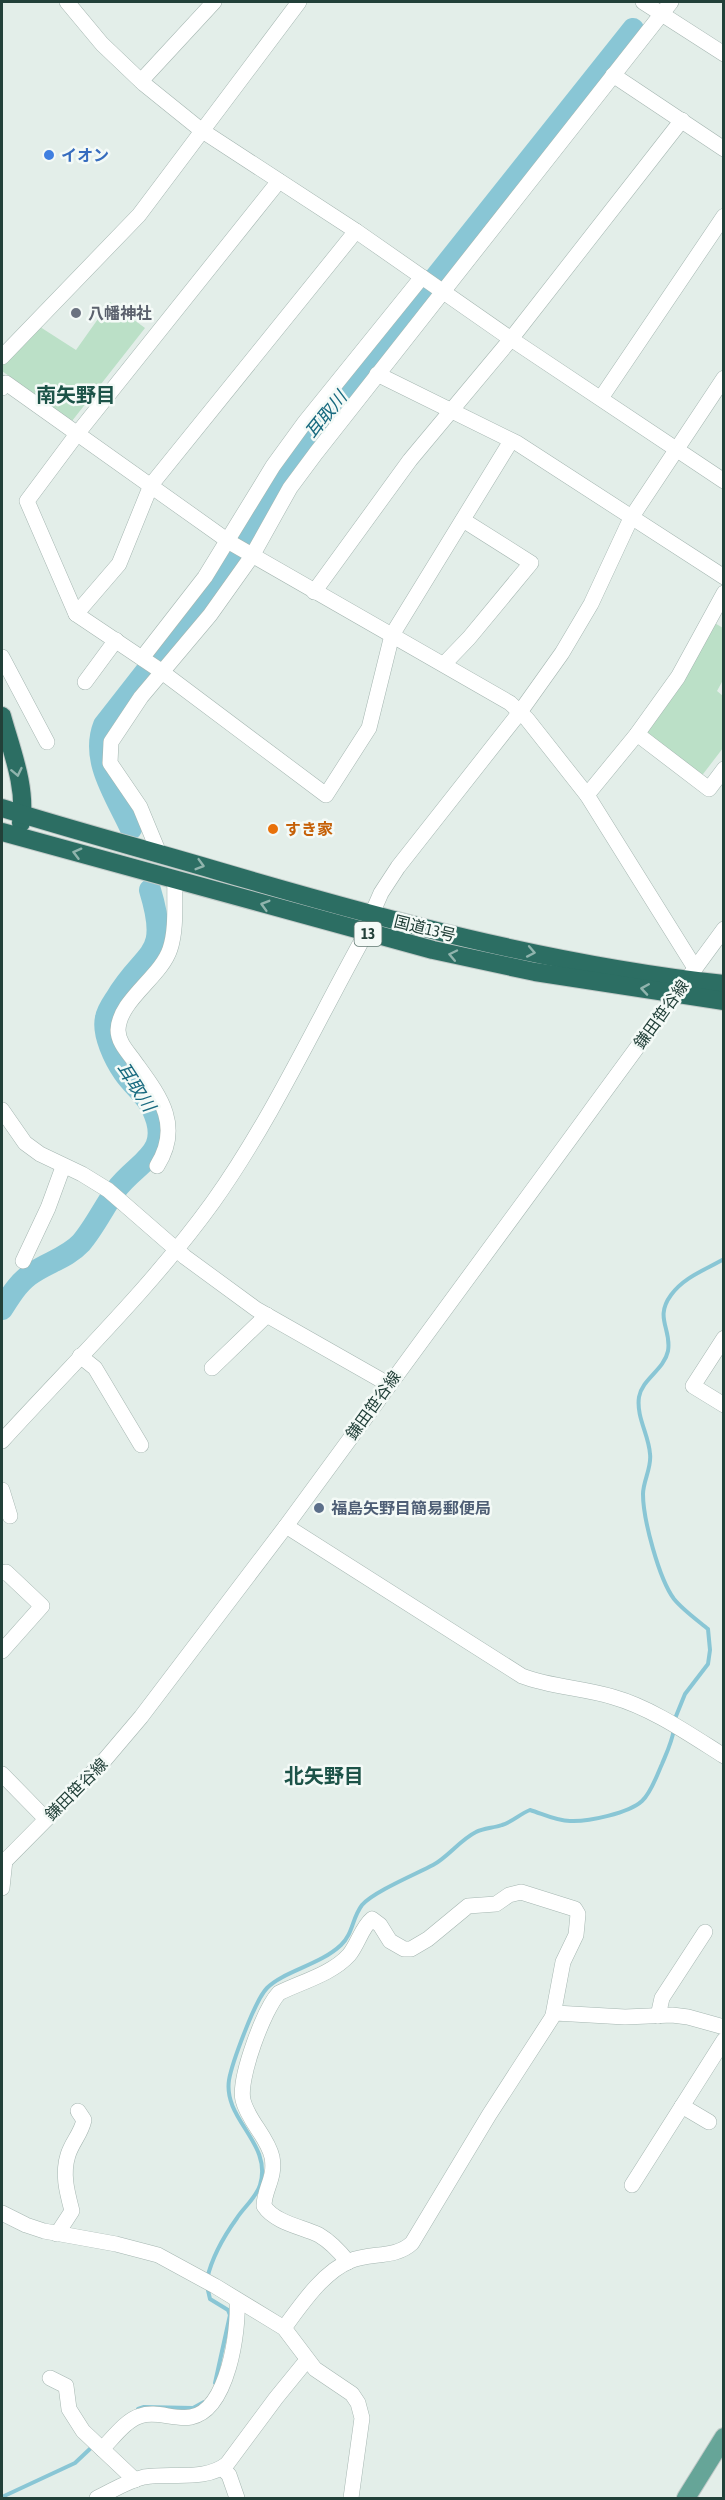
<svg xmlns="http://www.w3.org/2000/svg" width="725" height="2500" font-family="'Asap Condensed','Noto Sans JP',sans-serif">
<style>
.green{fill:#bbe0c7}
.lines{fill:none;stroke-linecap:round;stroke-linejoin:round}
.stream{stroke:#89c6d5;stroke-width:4}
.river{stroke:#89c6d5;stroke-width:22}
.minor-casing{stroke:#a5b6b1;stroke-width:16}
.major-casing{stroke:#c1cac8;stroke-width:20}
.highway-casing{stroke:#c1cac8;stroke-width:20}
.minor{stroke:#fff;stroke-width:15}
.major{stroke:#66a598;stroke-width:18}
.highway{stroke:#2c6e63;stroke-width:18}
.oneway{stroke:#90b4ad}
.shop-dot{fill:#3f7fe0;stroke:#f4faf7;stroke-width:2}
.worship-dot{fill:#6b7280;stroke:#f4faf7;stroke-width:2}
.food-dot{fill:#e8710a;stroke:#f4faf7;stroke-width:2}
.service-dot{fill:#5c6f8a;stroke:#f4faf7;stroke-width:2}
.labels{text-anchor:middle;stroke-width:5;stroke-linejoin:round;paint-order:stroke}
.shield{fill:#f4faf7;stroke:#617872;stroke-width:1.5}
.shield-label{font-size:15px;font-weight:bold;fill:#224039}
.shop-label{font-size:16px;font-weight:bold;fill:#366cbe;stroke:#f4faf7;text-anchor:start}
.worship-label{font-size:16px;font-weight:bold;fill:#5b616d;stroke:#f4faf7;text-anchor:start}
.food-label{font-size:16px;font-weight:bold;fill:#c56008;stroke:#f4faf7;text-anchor:start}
.street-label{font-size:16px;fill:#224039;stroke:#f4faf7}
.service-label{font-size:16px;font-weight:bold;fill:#4e5e75;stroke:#f4faf7;text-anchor:start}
.water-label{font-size:18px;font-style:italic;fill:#186a7f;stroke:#f4faf7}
.quarter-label{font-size:20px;font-weight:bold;fill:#1c5348;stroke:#f4faf7}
</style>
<rect width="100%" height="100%" fill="#e3eee9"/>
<!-- green -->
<g class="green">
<polygon points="110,302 145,328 72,421 2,371 2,363 37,325 76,350"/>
<polygon points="713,622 723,628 723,680 717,691 723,696 723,748 700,778 641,733"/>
</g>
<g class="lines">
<!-- stream -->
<g class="stream">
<path d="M674 1721 685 1694 708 1664 710 1650 708 1629C697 1620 683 1610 674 1599 659 1579 643 1519 643 1494 643 1481 652 1467 650 1454 649 1435 636 1417 639 1397 642 1379 664 1370 668 1351 672 1329 654 1318 671 1295 684 1277 705 1270 724 1259"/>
<path d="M207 2279C212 2257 224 2236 237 2218 244 2207 256 2198 260 2185 273 2143 223 2120 229 2080 232 2063 255 2000 267 1988 284 1971 320 1965 341 1945 353 1934 352 1918 362 1905 373 1892 416 1874 433 1865 448 1857 460 1840 476 1832 483 1828 494 1828 502 1825 512 1822 520 1814 530 1810 543 1814 556 1821 570 1821 588 1822 629 1813 642 1801 651 1793 657 1775 662 1764 667 1752 672 1742 674 1729"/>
<polyline points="207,2286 210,2299 228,2310 230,2315 215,2383"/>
<polyline points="138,2409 144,2407 193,2408 204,2402"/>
<polyline points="2,2497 75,2463 93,2446"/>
</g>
<!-- river -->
<g class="river">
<path d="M131 829C116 796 90 760 104 725L215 583 299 449 633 29"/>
<path d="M2 1309C11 1295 19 1281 34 1272 49 1262 68 1257 81 1243 94 1228 104 1207 116 1190 137 1161 174 1154 152 1108 146 1095 132 1085 124 1073 115 1060 102 1034 106 1018 107 1011 112 1004 116 998 145 949 171 959 150 890"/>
</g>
<defs>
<g id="minor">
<polyline points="67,2 102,44 144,84 201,130 356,231 511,339 724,481"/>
<polyline points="643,2 724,54"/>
<polyline points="613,75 724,149"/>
<polyline points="141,81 214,2"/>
<polyline points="279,181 77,434 27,501 76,614 158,669 326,795 369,728 392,635 511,441"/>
<polyline points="2,357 139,215 299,2"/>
<polyline points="377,374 517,443 724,577"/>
<polyline points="2,388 6,383 231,543 510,703 527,719 587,795 637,734 678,677 724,593"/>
<polyline points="601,398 724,216"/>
<polyline points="314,592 410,460 511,339 682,120"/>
<polyline points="76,614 119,564 151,485 356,231"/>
<polyline points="2,657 47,742"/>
<polyline points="142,658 205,577 273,466 305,422 422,277"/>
<polyline points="444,664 469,638 531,563 463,520"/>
<polyline points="85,682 116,640"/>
<polyline points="637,734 709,789 724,769"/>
<polyline points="587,795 695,968"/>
<polyline points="159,853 140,807 110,763 111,742 141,697 210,615 252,556 290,488 316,453 671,2"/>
<polyline points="371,916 381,893 398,867 520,712 562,653 591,604 631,518 724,378"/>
<polyline points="2,1110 25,1143 40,1154 82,1174 108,1190 185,1257 256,1309 388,1384"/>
<path d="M157 1166C184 1123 157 1093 132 1058 126 1050 118 1041 118 1030 119 1000 161 977 170 949 177 928 174 901 175 880"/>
<polyline points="23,1261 48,1208 63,1167"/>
<polyline points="724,1338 693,1386 724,1405"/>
<polyline points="80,1356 95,1368 141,1445"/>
<polyline points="212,1368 267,1315"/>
<path d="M2 1441C73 1363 151 1288 213 1202 271 1121 317 1021 366 933"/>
<polyline points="2,1490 10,1516"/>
<path d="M286 1526 522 1676C551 1687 583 1688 613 1697 652 1708 689 1734 724 1756"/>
<polyline points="2,1573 6,1572 42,1606 2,1651"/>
<polyline points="2,1774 46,1819"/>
<polyline points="2,1864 102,1763 141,1717 286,1526 724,929"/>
<polyline points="2,1888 5,1860"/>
<polyline points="658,2016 662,1998 705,1932"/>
<polyline points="682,2106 709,2122"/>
<polyline points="632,2185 724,2040"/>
<polyline points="2,2213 26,2225 44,2231 116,2244 158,2255 215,2286 284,2328 315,2369 352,2394 358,2403 362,2418 351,2498"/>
<path d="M57 2234 72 2211C67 2192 62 2174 68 2155 72 2142 81 2134 84 2120L78 2111"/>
<path d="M348 2262C340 2252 331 2242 319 2235 303 2227 275 2223 264 2206 264 2189 276 2178 272 2157 267 2136 248 2121 243 2100 238 2079 264 2009 279 1993 301 1982 332 1974 349 1955 358 1944 362 1927 372 1919L380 1925 390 1941 404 1949H411L428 1939 468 1906 496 1904 509 1895 521 1892 575 1909 578 1914 576 1935 563 1962 553 2015"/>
<path d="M284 2328C301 2305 323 2272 350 2261 370 2252 395 2259 412 2243L489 2115 555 2013 625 2017 672 2015 688 2017 724 2027"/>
<polyline points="50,2378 66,2386 69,2409 83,2431 135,2480"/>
<path d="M102 2449C113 2438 126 2420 140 2416 156 2410 174 2420 191 2417 228 2410 239 2331 237 2300"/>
<polyline points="222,2468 229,2475 237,2498"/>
<path d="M97 2498C112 2491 127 2481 144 2477 172 2472 204 2482 227 2464L276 2398 307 2360"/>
</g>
<polyline id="major" points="686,2498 724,2437"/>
<g id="highway">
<path d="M2 716C11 749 27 788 21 823"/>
<path d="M2 808C72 830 144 849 215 870 382 919 550 965 724 984"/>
<polyline points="2,832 433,950 535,972 724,1001"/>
</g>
</defs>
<!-- minor casing -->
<use href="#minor" class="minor-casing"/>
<!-- major casing -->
<use href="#major" class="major-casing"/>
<!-- highway casing -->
<use href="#highway" class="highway-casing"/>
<!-- minor -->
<use href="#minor" class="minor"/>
<!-- major -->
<use href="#major" class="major"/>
<!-- highway -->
<use href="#highway" class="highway"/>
</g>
<!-- one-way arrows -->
<defs><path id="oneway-chevron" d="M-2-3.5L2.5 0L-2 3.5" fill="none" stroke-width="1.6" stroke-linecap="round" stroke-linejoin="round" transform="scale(1.5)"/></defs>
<g class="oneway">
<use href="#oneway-chevron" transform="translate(17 772) rotate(78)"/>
<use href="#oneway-chevron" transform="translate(77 853) rotate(-165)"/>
<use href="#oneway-chevron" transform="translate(200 865) rotate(16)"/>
<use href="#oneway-chevron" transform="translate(265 905) rotate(-164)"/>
<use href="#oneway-chevron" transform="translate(531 952) rotate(11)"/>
<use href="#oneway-chevron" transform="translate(453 955) rotate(-168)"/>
<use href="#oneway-chevron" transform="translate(645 989) rotate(-171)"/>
</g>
<!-- markers -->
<circle class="shop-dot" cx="49" cy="155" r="6"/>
<circle class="worship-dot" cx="76" cy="313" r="6"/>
<circle class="food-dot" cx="273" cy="829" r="6"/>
<circle class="service-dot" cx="319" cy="1508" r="6"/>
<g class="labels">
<!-- shield labels -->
<rect class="shield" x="354.5" y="922" width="27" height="24" rx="4.5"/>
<g class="shield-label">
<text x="368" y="939">13</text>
</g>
<!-- shop labels -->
<g class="shop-label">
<text x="61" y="161">イオン</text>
</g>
<!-- worship labels -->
<g class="worship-label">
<text x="88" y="319">八幡神社</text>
</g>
<!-- food labels -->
<g class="food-label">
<text x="285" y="835">すき家</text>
</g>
<!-- street labels -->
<g class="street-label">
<text transform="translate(425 928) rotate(14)" y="6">国道13号</text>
<text transform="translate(661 1014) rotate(-54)" y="6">鎌田笹谷線</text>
<text transform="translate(373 1405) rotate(-54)" y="6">鎌田笹谷線</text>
<text transform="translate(76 1789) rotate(-45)" y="6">鎌田笹谷線</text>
</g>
<!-- service labels -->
<g class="service-label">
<text x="331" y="1514">福島矢野目簡易郵便局</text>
</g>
<!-- water labels -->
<g class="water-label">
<text transform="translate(326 415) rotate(-51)" y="6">耳取川</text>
<text transform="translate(136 1087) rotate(57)" y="6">耳取川</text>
</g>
<!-- quarter labels -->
<g class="quarter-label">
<text x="76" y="402">南矢野目</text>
<text x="324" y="1783">北矢野目</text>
</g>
</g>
<!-- border -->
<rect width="725" height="2500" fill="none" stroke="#224039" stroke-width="6"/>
</svg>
